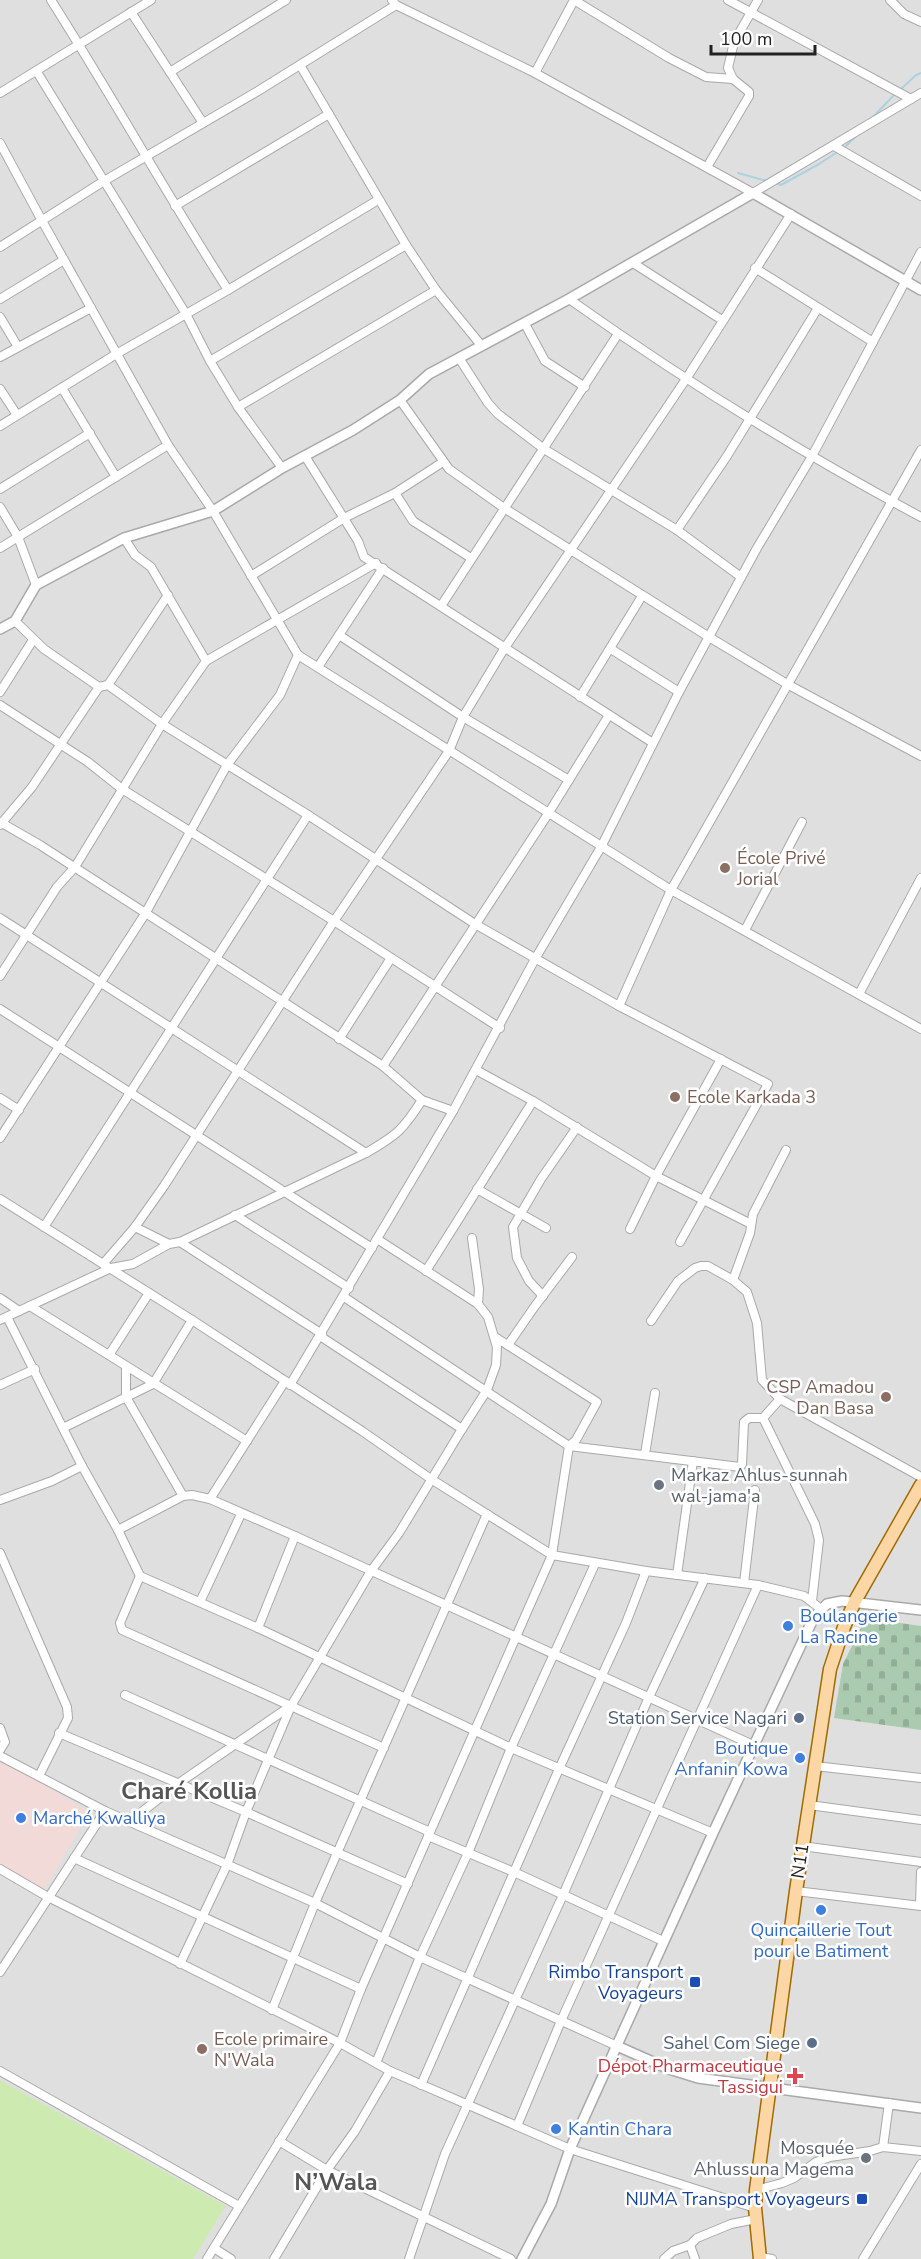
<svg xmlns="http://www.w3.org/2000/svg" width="921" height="2259" font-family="'Nunito Sans',sans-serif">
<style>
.residential{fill:#e0dfdf}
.commercial{fill:#f2dad9}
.grass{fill:#cdebb0}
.cemetery{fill:url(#cemetery-stones)}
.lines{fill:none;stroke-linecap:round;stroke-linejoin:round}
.stream{stroke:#aad3df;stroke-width:2}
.minor-casing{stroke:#a9a9a9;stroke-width:10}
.tertiary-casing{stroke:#a9a9a9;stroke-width:12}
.primary-casing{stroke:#a06b00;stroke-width:15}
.minor{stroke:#fff;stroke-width:8}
.tertiary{stroke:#fff;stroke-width:9}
.primary{stroke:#fcd6a4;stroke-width:12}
.education-dot{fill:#8d6e63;stroke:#fff;stroke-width:2}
.worship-dot{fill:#6b7280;stroke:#fff;stroke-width:2}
.shop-dot{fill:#3f7fe0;stroke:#fff;stroke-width:2}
.service-dot{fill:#5c6f8a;stroke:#fff;stroke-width:2}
.transit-dot{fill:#1a4fb4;stroke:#fff;stroke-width:2}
.health-dot{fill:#e0444e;stroke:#fff;stroke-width:2}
.labels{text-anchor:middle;stroke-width:5;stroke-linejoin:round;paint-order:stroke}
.education-label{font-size:18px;fill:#785e54;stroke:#fff;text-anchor:start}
.worship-label{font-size:18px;fill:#5b616d;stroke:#fff;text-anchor:start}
.shop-label{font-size:18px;fill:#366cbe;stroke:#fff;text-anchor:start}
.service-label{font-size:18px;fill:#4e5e75;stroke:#fff;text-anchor:end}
.street-label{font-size:18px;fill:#222;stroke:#fff}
.transit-label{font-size:18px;fill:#164399;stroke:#fff;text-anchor:end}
.health-label{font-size:18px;fill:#be3a42;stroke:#fff;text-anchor:end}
.district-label{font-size:24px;font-weight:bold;fill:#555;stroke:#fff}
</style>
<defs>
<pattern id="cemetery-stones" width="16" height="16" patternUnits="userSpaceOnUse" patternTransform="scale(1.5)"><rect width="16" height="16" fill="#aacbaf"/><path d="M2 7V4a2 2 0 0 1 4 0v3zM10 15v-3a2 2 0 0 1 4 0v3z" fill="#92ae96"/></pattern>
</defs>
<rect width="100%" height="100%" fill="#f2efe9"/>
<!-- residential -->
<rect class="residential" x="0" y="0" width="921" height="2259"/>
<!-- commercial -->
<polygon class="commercial" points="0,1759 89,1812 44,1890 0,1865"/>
<!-- grass -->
<polygon class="grass" points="0,2080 226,2206 193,2259 0,2259"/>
<!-- cemetery -->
<polygon class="cemetery" points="866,1618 921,1626 921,1730 834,1718 843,1664"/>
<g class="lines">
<!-- stream -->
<g class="stream">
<polyline points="900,90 916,75 921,73"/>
<polyline points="870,120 896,93"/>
<polyline points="844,148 857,135"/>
<polyline points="738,173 767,181"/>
<polyline points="776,183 781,185 819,164 839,151"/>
</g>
<defs>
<g id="minor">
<path d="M51 0C112 96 167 195 228 290"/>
<polyline points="392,0 396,5 535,73 753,193 921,93"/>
<polyline points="574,0 669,58 706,77 733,79"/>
<polyline points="728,0 911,99"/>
<polyline points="890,0 904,14 921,22"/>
<polyline points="131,12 203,123"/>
<polyline points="300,65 406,245 436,290 481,345"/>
<polyline points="37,72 186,314 210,361 238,407 282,468"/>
<polyline points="170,72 286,0"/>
<polyline points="535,73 574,0"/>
<polyline points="0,93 151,0"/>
<polyline points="0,143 41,219 168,445 213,511 298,655 671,890 921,1029"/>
<polyline points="834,146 921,196"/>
<polyline points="707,167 749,96 749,92 733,79 728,68 734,42 758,0"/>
<polyline points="175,206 329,114"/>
<polyline points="0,247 104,181 258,91 396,5"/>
<polyline points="633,263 722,320"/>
<polyline points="755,268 873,342"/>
<polyline points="0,299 64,260"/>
<path d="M569 299C682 379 799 452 921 517"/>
<polyline points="0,317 18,347"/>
<polyline points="525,324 545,361 585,387"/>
<polyline points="0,357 91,308"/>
<polyline points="459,358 488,403 498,414 544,449 677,530 741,577"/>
<polyline points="210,361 406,245"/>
<polyline points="62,388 116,477"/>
<polyline points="0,389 17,415"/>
<polyline points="400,400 449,469 504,508 709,637 787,684 921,756"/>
<polyline points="238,407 436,290"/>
<polyline points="0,426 118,353 228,290 378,200"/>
<polyline points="305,456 358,541 364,557 653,743"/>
<polyline points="0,489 90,433"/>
<polyline points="395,493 413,521 471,558"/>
<polyline points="0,507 18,537 36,585"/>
<polyline points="677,530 727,456 818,308"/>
<polyline points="0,548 168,445"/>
<polyline points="251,576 344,518 395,493 443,462"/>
<polyline points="441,606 618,334"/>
<polyline points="15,621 44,649 99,687 108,685 162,724 308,815 475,924 619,1006 768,1084 680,1242"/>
<polyline points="339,635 463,717 569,780"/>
<polyline points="611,649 679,692"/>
<polyline points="206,661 376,563"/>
<polyline points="318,667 383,568"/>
<polyline points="108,685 168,595"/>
<polyline points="0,692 33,640"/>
<polyline points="580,697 642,596"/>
<polyline points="0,705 88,762 122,789 334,921 500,1028"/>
<polyline points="0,822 40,845 383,1066 422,1100 453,1111"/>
<polyline points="0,825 32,787 99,687"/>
<polyline points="0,918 366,1153"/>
<polyline points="745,930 802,822"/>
<polyline points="0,976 57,887 75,867 162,724 206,661 151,567 135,555 124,538"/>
<polyline points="859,994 921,878"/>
<polyline points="619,1006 671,890 921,450"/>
<polyline points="0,1009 372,1248"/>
<polyline points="339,1039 391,958"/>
<polyline points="383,1066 548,814 609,715"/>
<polyline points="476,1070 533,1101 656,1176 751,1224"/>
<polyline points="0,1098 19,1110"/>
<polyline points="0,1138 145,914 227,765 280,695 298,655"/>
<polyline points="477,1189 546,1228"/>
<polyline points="0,1199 192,1320 362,1431 431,1479 552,1555 646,1571 758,1585 804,1596 821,1609"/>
<polyline points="235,1215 349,1288"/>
<polyline points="44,1227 308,815"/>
<polyline points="135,1227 169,1244"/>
<polyline points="630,1229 656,1176 721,1059"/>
<polyline points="472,1238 479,1289 478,1304"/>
<polyline points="180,1242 322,1334"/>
<polyline points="103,1264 135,1227 164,1186 334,921 449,751 463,717 504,649 686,379 791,214"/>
<polyline points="426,1271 533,1101"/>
<polyline points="733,1280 750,1233 753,1214 786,1150"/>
<polyline points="543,1296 529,1281 517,1258 513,1227 541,1179 577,1127"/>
<polyline points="344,1297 569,1446 740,1467 742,1464 744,1422 749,1418 763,1418 780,1399 762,1380 757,1323 747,1292 733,1280 708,1266 701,1266 695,1268 678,1281 651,1321"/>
<polyline points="0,1298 19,1311"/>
<polyline points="30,1306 247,1441"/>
<polyline points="7,1317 82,1466 118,1530 140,1576 258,1628 511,1748 713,1833"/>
<path d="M0 1320 111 1268 133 1264 169 1244 180 1242 366 1153C397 1135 403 1130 422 1100"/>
<polyline points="320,1336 462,1429"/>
<polyline points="508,1345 535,1306 572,1257"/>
<polyline points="109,1355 149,1293"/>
<polyline points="126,1367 126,1397 183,1496"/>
<polyline points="0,1385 35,1369"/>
<polyline points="290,1385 453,1111 535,959 601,847 679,692 757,548 811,458 921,252"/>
<polyline points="780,1399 921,1477"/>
<polyline points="763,1418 815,1524 819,1540 812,1601"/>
<polyline points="63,1428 153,1384 192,1320"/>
<polyline points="645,1454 655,1393"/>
<polyline points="210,1499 285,1381"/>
<polyline points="0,1500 52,1481 82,1466"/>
<polyline points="118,1530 183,1496 192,1495 210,1499 295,1536 753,1745"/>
<polyline points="0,1553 67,1707 68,1718 39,1776"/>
<polyline points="677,1575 693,1461"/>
<polyline points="140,1576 120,1623 122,1630 384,1748"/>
<polyline points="744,1583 755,1490"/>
<polyline points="200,1602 241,1514"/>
<polyline points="258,1628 295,1536"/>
<polyline points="125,1695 430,1832"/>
<polyline points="0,1728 5,1742 0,1750"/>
<polyline points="59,1733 246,1812 408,1884"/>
<polyline points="0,1756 105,1811 315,1903 420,1957 617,2046"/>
<polyline points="815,1766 921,1778"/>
<polyline points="809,1805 921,1820"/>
<polyline points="130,1821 179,1783 289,1707"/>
<polyline points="428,1836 514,1872 663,1941"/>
<polyline points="802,1846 921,1862"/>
<polyline points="74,1858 361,1989"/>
<polyline points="0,1869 48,1897 340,2043 390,2071 570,2149 755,2208"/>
<polyline points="796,1891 921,1906"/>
<polyline points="920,1906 921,1872"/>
<polyline points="180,1964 227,1865 246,1812 291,1706 371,1571 399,1533 462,1429 487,1390 496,1365 497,1347 488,1317 478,1304 377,1239"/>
<polyline points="0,1972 105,1811"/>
<polyline points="272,2010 315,1903 487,1514"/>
<polyline points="376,2063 420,1957 468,1853 511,1748 595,1564"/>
<polyline points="0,2071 239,2206"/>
<polyline points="421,2085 559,1769 626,1623 646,1571"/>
<polyline points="517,2126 561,2021 758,1585"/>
<polyline points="279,2141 327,2170 511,2259"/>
<polyline points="883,2147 889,2103"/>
<polyline points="756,2190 782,2183 794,2178 816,2162 830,2157 870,2151 883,2147 921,2151"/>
<polyline points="690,2245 695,2259"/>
<polyline points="214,2248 231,2259"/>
<polyline points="760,2257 772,2259"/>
<polyline points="207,2259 340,2043 361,1989 552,1555 569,1446 576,1440 597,1402 495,1337"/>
<polyline points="274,2259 327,2170 355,2131 390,2071"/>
<polyline points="409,2259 445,2154 563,1895 649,1697 705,1578"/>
<polyline points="664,2259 673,2251 690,2245 697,2238 731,2224 756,2219"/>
<polyline points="863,2259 921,2164"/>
</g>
<g id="tertiary">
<polyline points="0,629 15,621 36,585 124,538 213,511 282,468 353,430 400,400 429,374 569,299 753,193 921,290"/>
<polyline points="617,2046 669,2069 698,2078 921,2108"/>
<polyline points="522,2259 551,2204 570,2149 713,1833 814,1617 827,1604 842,1601 921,1610"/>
</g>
<polyline id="primary" points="760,2259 755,2208 756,2190 796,1891 830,1669 844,1627 855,1601 921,1485"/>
</defs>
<!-- minor casing -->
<use href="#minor" class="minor-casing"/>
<!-- tertiary casing -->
<use href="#tertiary" class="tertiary-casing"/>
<!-- primary casing -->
<use href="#primary" class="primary-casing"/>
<!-- minor -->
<use href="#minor" class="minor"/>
<!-- tertiary -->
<use href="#tertiary" class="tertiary"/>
<!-- primary -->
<use href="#primary" class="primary"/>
</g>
<!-- markers -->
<g class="education-dot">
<circle cx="725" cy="868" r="6"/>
<circle cx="675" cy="1097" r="6"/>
<circle cx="886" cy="1397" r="6"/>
<circle cx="202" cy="2049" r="6"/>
</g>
<g class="worship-dot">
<circle cx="659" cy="1485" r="6"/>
<circle cx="866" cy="2158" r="6"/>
</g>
<g class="shop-dot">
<circle cx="788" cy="1626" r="6"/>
<circle cx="800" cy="1758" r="6"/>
<circle cx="21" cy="1818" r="6"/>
<circle cx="821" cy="1910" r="6"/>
<circle cx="556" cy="2129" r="6"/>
</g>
<g class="service-dot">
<circle cx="799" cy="1718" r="6"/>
<circle cx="812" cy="2043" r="6"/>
</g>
<g class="transit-dot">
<rect x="689" y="1976" width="12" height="12" rx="3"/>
<rect x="856" y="2193" width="12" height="12" rx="3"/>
</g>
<path class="health-dot" d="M792 2067h6v6h6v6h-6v6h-6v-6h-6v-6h6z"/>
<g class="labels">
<!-- education labels -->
<g class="education-label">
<text x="737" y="864">École Privé<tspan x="737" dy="21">Jorial</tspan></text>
<text x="687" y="1103">Ecole Karkada 3</text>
<text x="874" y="1393" text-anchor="end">CSP Amadou<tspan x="874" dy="21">Dan Basa</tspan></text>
<text x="214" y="2045">Ecole primaire<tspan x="214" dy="21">N'Wala</tspan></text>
</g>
<!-- worship labels -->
<g class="worship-label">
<text x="671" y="1481">Markaz Ahlus-sunnah<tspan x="671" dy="21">wal-jama'a</tspan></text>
<text x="854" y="2154" text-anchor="end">Mosquée<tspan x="854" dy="21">Ahlussuna Magema</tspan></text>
</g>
<!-- shop labels -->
<g class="shop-label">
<text x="800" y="1622">Boulangerie<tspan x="800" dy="21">La Racine</tspan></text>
<text x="788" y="1754" text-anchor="end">Boutique<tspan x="788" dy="21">Anfanin Kowa</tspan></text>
<text x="33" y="1824">Marché Kwalliya</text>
<text x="821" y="1936" text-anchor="middle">Quincaillerie Tout<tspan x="821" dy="21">pour le Batiment</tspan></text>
<text x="568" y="2135">Kantin Chara</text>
</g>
<!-- service labels -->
<g class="service-label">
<text x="787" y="1724">Station Service Nagari</text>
<text x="800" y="2049">Sahel Com Siege</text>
</g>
<!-- street labels -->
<g class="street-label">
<text transform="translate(800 1861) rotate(-81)" y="6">N11</text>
</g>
<!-- transit labels -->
<g class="transit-label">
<text x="683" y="1978">Rimbo Transport<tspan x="683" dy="21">Voyageurs</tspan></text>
<text x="850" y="2205">NIJMA Transport Voyageurs</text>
</g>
<!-- health labels -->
<g class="health-label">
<text x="783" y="2072">Dépot Pharmaceutique<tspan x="783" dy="21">Tassigui</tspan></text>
</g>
<!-- district labels -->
<g class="district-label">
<text x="189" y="1799">Charé Kollia</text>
<text x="336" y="2190">N’Wala</text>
</g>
</g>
<!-- scale -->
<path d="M711 45v9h104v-9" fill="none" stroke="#222222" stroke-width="3"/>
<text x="720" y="45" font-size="18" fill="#222222" stroke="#ffffff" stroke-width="4.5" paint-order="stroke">100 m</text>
</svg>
